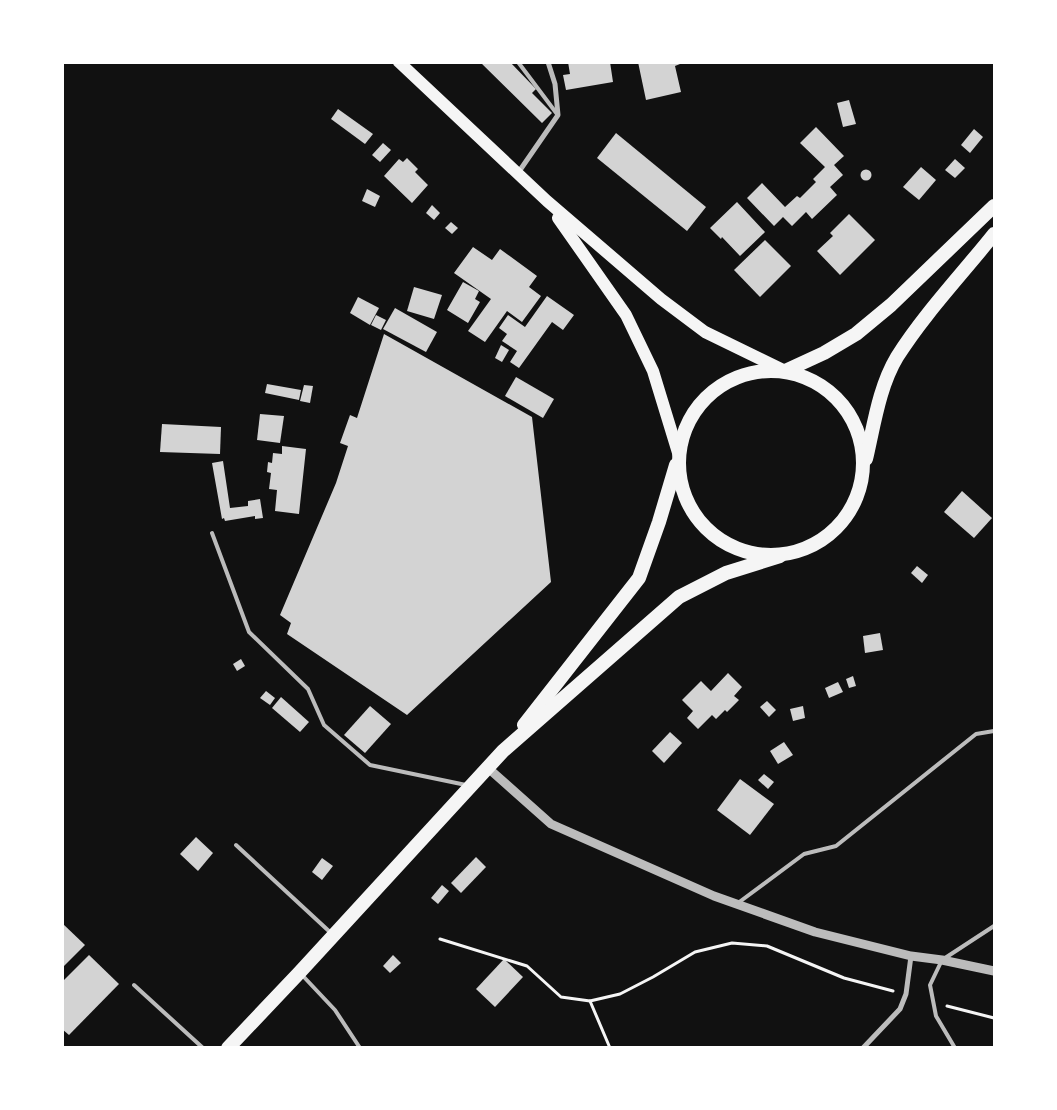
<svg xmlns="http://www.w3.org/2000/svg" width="1057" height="1110" font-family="'Space Grotesk',sans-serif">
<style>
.building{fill:#d3d3d3}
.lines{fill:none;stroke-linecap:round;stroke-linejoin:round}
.path{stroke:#f5f5f5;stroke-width:3}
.service{stroke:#bcbcbc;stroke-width:4}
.minor{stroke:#bcbcbc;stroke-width:5}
.tertiary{stroke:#bcbcbc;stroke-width:9}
.primary{stroke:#f5f5f5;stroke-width:12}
.trunk{stroke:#f5f5f5;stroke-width:14}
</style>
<rect width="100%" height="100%" fill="#111"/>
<!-- building -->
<g class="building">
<polygon points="480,62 510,62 536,89 532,93 552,113 542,123"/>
<polygon points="568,62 610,62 613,82 566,90 563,75 570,74"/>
<polygon points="638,62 685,62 675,66 681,92 646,100"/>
<polygon points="849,100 856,124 843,127 837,103"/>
<polygon points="338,109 373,134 365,144 331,119"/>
<polygon points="816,127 844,156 834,165 843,175 830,187 837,195 812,219 806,212 792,226 783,217 774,226 747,198 762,183 785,207 797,196 800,198 816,182 813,179 825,167 800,143"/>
<polygon points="974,129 983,137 970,153 961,145"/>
<polygon points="616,133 706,207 687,231 597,158"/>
<polygon points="383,143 391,150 380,162 372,155"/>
<polygon points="407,158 418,169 415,172 428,185 412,203 384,176 399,159 403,162"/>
<polygon points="955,159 965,168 955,178 945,170"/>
<polygon points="921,167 936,180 919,200 903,187"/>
<circle cx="866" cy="175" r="5.5"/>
<polygon points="367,189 380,196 375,207 362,201"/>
<polygon points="737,202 765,232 740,256 722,237 721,239 710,228"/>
<polygon points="432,205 440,213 434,220 426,213"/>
<polygon points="849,214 875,240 840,275 817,251 833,236 830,233"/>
<polygon points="451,222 458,228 452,234 445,228"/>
<polygon points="765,240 791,266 760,297 734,270"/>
<polygon points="473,247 492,260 500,249 537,276 529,287 541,296 522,322 507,311 485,342 468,331 491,299 454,273"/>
<polygon points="463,282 479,291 475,299 480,302 468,323 447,310"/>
<polygon points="414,287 442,295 434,319 407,311"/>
<polygon points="547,296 574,315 563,330 552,322 519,368 510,362 517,351 502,341 507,334 499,328 508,315 525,327"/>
<polygon points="358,297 379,308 370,325 350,313"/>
<polygon points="395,308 437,332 426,352 383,329"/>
<polygon points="376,315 386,320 381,330 371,325"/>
<polygon points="384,334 532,417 551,582 407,715 287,634 291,623 280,615 336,483 348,446 340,443 350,415 357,418"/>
<polygon points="501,345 509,350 502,362 495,358"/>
<polygon points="516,377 554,399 543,418 505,396"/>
<polygon points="267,384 301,390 299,400 265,393"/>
<polygon points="304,385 313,386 310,403 300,401"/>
<polygon points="260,414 284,416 280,443 257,440"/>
<polygon points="162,424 221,427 220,454 160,452"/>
<polygon points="282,446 306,449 299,514 275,511 277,490 269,489 271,473 267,472 268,462 272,463 273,453 282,454"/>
<polygon points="223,461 230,508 248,506 248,501 260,499 263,518 255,519 255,516 225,521 224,518 222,519 212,463"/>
<polygon points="962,491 992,518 974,538 944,512"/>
<polygon points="917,566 928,575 922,583 911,573"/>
<polygon points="880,633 883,650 865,653 863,636"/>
<polygon points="241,659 245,666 237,671 233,664"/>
<polygon points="728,673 742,687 734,696 739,700 727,712 725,710 716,719 712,715 698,729 687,718 693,711 682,700 701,681 711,691"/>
<polygon points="853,676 856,686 849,688 846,679"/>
<polygon points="838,682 843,692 829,698 825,688"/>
<polygon points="266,691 275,698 270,705 260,698"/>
<polygon points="281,697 309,722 300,732 272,708"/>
<polygon points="767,701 776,710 769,717 760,707"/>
<polygon points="370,706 391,724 365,753 344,735"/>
<polygon points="803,706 805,718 793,721 790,709"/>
<polygon points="670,732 682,743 664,763 652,751"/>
<polygon points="784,742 793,755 778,764 770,751"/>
<polygon points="764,774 774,782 768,789 758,780"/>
<polygon points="740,779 774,804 750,835 717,810"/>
<polygon points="196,837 213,853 198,871 180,854"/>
<polygon points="476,857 486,867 461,893 451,883"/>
<polygon points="322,858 333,866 322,880 312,872"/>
<polygon points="442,885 449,891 438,904 431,898"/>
<polygon points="62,923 85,945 62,968"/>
<polygon points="89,955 119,984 69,1035 62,1029 62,982"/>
<polygon points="393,955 401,963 390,973 383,966"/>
<polygon points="504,959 523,977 495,1007 476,989"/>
</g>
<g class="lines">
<!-- path -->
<g class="path">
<polyline points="440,939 527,966 561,997 590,1001 620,994 653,977 695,952 732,943 767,946 844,978 893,991"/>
<polyline points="590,1001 610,1048"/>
<polyline points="947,1006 994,1018"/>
</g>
<!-- service -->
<g class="service">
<polyline points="518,62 557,114"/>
<polyline points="212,533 249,632 308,689 324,725 370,765 466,785"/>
<polyline points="236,845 331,933"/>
<polyline points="738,903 804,854 836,846 976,734 994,731"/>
<polyline points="302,975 335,1010 360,1048"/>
<polyline points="134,985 203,1048"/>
<polyline points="955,1048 936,1016 930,985 942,960 994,926"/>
</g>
<!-- minor -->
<g class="minor">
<polyline points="518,173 558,115 555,84 548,62"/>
<polyline points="863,1048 900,1009 906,994 911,956"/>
</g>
<!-- tertiary -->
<polyline class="tertiary" points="488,768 551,824 714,896 815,932 911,956 942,960 994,971"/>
<!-- primary -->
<g class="primary">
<polyline points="399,62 547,201 661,299 705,332 785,371"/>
<polyline points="558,218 626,315 653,371 679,456"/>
</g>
<!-- trunk -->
<g class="trunk">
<circle cx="771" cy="463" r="92"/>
<polyline points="785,371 824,353 856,334 891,305 994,206"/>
<path d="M866 459C874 425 879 387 897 357 924 314 963 273 994 234"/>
<polyline points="524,725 639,578 659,522 676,465"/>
<polyline points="228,1048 299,973 503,751 679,597 726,573 780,556"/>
</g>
</g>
<!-- border -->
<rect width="1057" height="1110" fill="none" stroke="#ffffff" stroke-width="128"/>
</svg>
